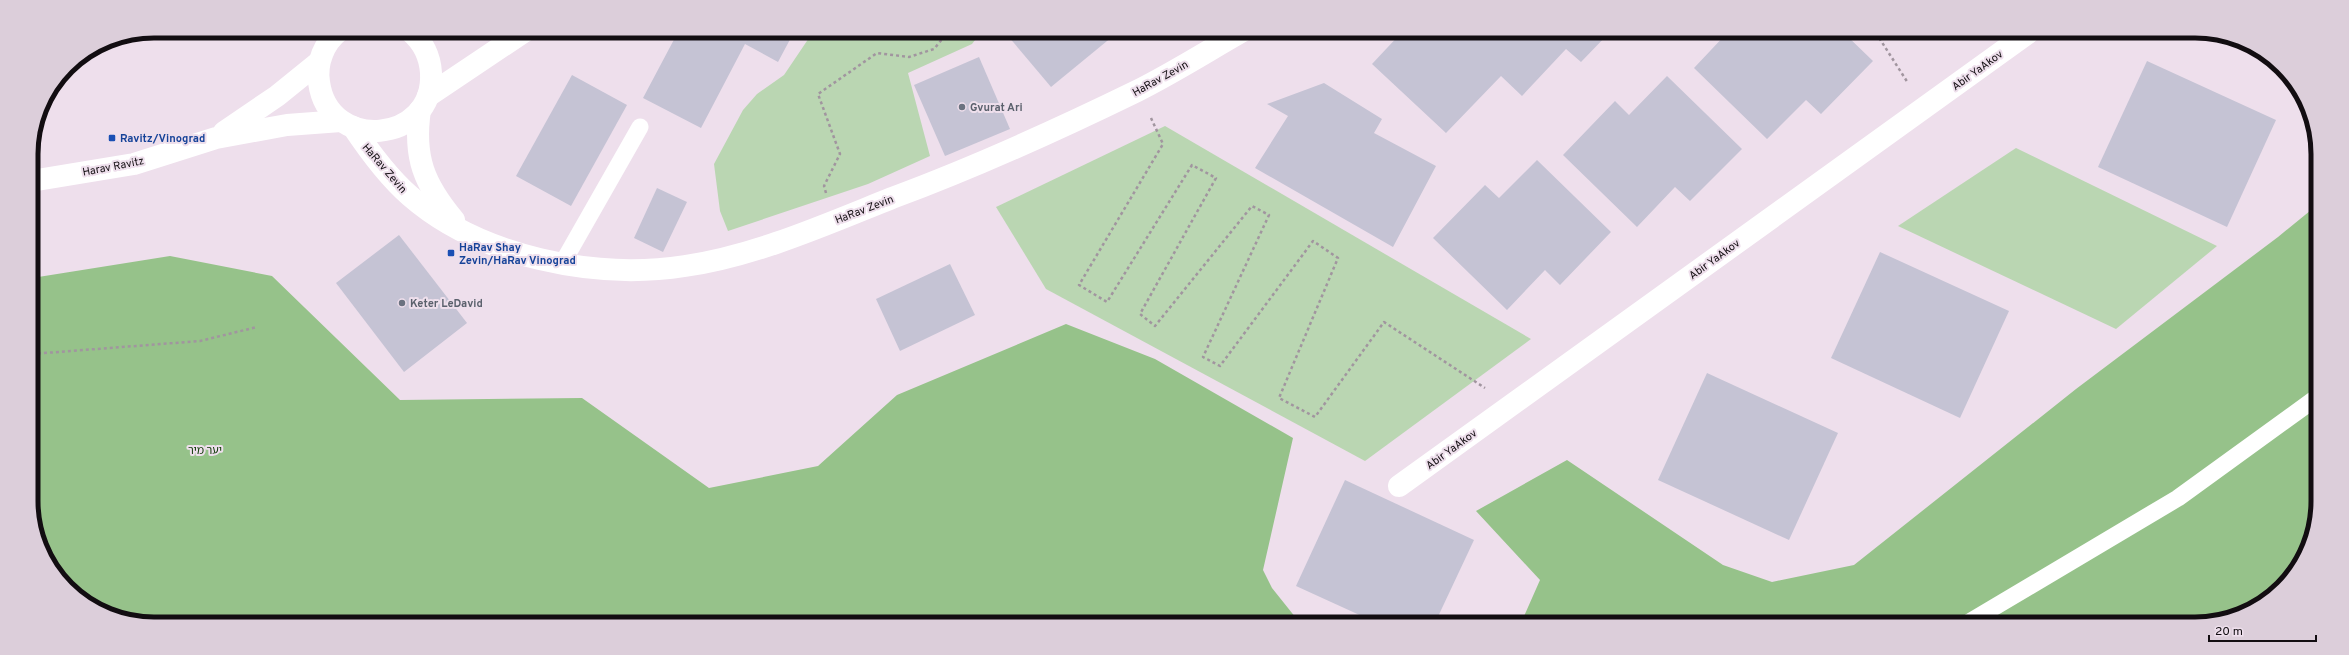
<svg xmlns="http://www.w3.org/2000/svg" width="2349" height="655" font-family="Overpass,'Noto Sans Hebrew',sans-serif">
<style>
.green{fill:#bad6b2}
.forest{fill:#96c28a}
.building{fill:#c5c3d4}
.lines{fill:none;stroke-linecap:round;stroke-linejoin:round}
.path{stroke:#a1959f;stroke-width:2.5;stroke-dasharray:3 3;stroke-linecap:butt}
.service{stroke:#fff;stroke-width:17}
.minor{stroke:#fff;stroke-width:22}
.tertiary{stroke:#fff;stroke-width:22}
.worship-dot{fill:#6b7280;stroke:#eedfec;stroke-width:1.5}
.transit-dot{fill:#1a4fb4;stroke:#eedfec;stroke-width:1.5}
.labels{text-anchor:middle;stroke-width:4;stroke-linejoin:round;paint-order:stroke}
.street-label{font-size:11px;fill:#120d11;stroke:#eedfec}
.worship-label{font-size:11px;font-weight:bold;fill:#5b616d;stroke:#eedfec;text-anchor:start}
.transit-label{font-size:11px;font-weight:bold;fill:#164399;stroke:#eedfec;text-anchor:start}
.park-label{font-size:11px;fill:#0a3600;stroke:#eedfec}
.rim{fill:none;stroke:#120d11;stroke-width:5}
</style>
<rect width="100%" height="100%" fill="#eedfec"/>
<!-- green -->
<g class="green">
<polygon points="813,32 981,32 972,44 908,73 930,156 868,184 728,231 720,211 714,164 743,110 757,94 784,75"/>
<polygon points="1165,126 1531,339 1365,461 1046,289 996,207"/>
<polygon points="2016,148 2217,246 2116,329 1898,226"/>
</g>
<!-- forest -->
<g class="forest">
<polygon points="2316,206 2316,525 2301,563 2276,594 2242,615 2203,624 1521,623 1540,580 1476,511 1567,460 1723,565 1772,582 1854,565 2076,389 2278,237"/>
<path d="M170 256 272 276 400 400 582 398 709 488 818 466 897 395 1066 324 1155 359 1293 438 1263 570 1272 588 1300 623 130 622C118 617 103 614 92 607 57 586 47 561 33 525L32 278Z"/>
</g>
<!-- building -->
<g class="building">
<polygon points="678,32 794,32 778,62 745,44 701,128 643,98"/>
<polygon points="1013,32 1118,32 1051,87 1008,36"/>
<polygon points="1402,32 1491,33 1609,33 1581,62 1566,49 1522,96 1501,76 1446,133 1372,64"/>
<polygon points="1727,33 1844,33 1873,61 1821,114 1806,100 1767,139 1694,68"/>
<polygon points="979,57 1010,129 945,156 914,85"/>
<polygon points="2147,61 2276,120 2227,227 2098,167"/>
<polygon points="572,75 627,105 571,206 516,176"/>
<polygon points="1667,76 1742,149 1690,201 1675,187 1637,227 1563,155 1615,101 1629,115"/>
<polygon points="1324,83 1382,119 1374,133 1436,166 1393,247 1255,168 1288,116 1267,104"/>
<polygon points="1537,160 1611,232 1560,285 1545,270 1507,310 1433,238 1485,185 1499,198"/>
<polygon points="657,188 687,202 663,252 634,238"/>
<polygon points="399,235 467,323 404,372 336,283"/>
<polygon points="1880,252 2009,311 1960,418 1831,358"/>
<polygon points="950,264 975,315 900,351 876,299"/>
<polygon points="1707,373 1838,433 1789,540 1658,480"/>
<polygon points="1345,480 1474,540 1435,623 1377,623 1296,586"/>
</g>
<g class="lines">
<!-- path -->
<g class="path">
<polyline points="1876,33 1908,83"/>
<polyline points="1151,118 1163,144 1079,285 1107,302 1192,165 1216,178 1140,314 1155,326 1252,206 1269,215 1203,357 1220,366 1313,241 1338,258 1279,398 1315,417 1384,322 1485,388"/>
<polyline points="826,193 824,186 840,154 818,94 877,53 909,57 934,49 948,32"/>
<polyline points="32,354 200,341 257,327"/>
</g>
<!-- service -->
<g class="service">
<polyline points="562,264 640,127"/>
<polyline points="1966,624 2178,498 2316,398"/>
</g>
<!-- minor -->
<g class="minor">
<path d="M420 110C413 157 424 184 454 220"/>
<path d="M353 127C369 151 387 176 410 196 480 257 595 280 685 266 755 256 827 224 892 198 976 167 1057 130 1137 91 1173 73 1206 52 1241 32"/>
<polyline points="1399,486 2028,33"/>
</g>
<!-- tertiary -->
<g class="tertiary">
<path d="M339 31C324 43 316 63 319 82 328 153 435 144 431 73 430 56 423 42 410 31"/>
<polyline points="428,96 525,31"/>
<polyline points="224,132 277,96 319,62"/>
<polyline points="31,181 134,164 216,138 287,125 341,121"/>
</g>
</g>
<!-- markers -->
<g class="worship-dot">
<circle cx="962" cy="107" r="4"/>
<circle cx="402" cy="303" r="4"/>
</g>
<g class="transit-dot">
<rect x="108" y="134" width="8" height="8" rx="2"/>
<rect x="447" y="249" width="8" height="8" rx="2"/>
</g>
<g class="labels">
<!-- street labels -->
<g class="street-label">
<text transform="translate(1977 70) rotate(-36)" y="4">Abir YaAkov</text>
<text transform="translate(1160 78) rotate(-29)" y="4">HaRav Zevin</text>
<text transform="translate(113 166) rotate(-11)" y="4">Harav Ravitz</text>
<text transform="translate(385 168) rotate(49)" y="4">HaRav Zevin</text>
<text transform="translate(864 209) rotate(-21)" y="4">HaRav Zevin</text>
<text transform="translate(1714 259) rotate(-36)" y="4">Abir YaAkov</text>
<text transform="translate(1451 449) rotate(-36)" y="4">Abir YaAkov</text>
</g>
<!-- worship labels -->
<g class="worship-label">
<text x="970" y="111">Gvurat Ari</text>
<text x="410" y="307">Keter LeDavid</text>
</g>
<!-- transit labels -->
<g class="transit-label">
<text x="120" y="142">Ravitz/Vinograd</text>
<text x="459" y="251">HaRav Shay<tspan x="459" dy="13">Zevin/HaRav Vinograd</tspan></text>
</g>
<!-- park labels -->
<g class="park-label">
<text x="205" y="454">יער מיר</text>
</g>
</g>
<!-- crop -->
<path d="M0 0H2349V655H0ZM154 38H2195A116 116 0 0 1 2311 154V501A116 116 0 0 1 2195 617H154A116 116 0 0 1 38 501V154A116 116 0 0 1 154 38Z" fill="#dcceda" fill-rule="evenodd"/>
<path class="rim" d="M154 38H2195A116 116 0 0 1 2311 154V501A116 116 0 0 1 2195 617H154A116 116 0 0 1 38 501V154A116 116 0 0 1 154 38Z"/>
<!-- scale -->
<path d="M2209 635v6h107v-6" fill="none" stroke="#120d11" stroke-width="2"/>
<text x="2215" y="635" font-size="12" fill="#120d11" stroke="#eedfec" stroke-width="3" paint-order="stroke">20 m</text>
</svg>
